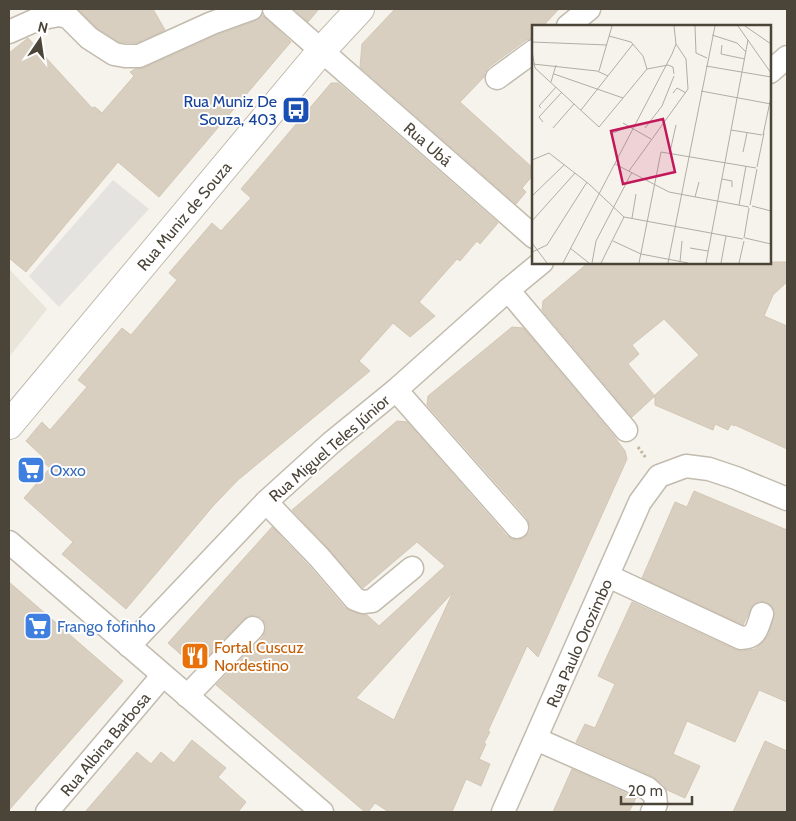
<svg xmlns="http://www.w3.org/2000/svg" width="796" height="821" font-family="Cabin,sans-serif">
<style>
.residential{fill:#eae5da}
.parking{fill:#e5e3e0}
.building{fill:#d8cfc1;stroke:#d3c7b4;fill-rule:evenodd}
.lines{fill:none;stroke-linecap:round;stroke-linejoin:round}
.minor-casing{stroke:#c2bbae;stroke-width:25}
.tertiary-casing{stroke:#c2bbae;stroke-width:30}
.path{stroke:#c4b79f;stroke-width:3;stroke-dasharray:2.5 2.5;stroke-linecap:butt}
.minor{stroke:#fff;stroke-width:22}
.tertiary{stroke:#fff;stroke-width:28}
.labels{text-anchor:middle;stroke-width:4;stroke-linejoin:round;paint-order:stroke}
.transit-label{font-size:16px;fill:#164399;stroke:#fff;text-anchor:end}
.street-label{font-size:16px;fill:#4b4439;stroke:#fff}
.shop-label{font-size:16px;fill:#366cbe;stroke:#fff;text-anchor:start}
.food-label{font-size:16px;fill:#c56008;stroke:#fff;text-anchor:start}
.inset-road{fill:none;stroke:#b2ada4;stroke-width:1}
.view{fill:#c2185b;fill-opacity:0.15;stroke:#c2185b;stroke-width:2.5}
.inset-edge{fill:none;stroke:#4b4439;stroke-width:2.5}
</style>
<rect width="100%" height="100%" fill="#f6f3ec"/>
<!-- residential -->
<polygon class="residential" points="9,269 47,309 9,357"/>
<!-- parking -->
<polygon class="parking" points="113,180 149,209 59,307 29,276"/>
<!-- building -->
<g class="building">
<polygon points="78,9 153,9 165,30 136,43 119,42 97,28"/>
<polygon points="294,9 319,9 308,22"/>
<polygon points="395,9 559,9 543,26 534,26 532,38 526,40 489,67 485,72 484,77 460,102 534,169 534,174 522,188 526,192 516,204 360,67 362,44"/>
<polygon points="262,15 291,42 290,43 159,197 118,162 26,272 9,258 9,53 28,38 92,108 95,107 102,113 134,76 130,72 135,69 144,68 217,35 255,21"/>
<polygon points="331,83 338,83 498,223 480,244 477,241 460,261 457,259 419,302 435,316 410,337 393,323 359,361 370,371 238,480 214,505 126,609 62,554 73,542 24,498 50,468 42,461 44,458 26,441 42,422 50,430 87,387 78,380 122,328 131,335 177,280 169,273 212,223 221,231 251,198 241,189"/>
<polygon points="589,262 787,262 787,282 773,295 764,316 787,326 787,449 735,425 734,426 731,424 728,430 715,424 713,430 655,405 655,395 699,355 664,319 632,345 639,354 628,364 655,396 632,417 542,310 543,301"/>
<path d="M512 327 523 328 613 435 625 451 627 459 538 657 527 646 488 731 490 732 484 743 486 744 479 759 490 764 481 786 466 779 452 812H389L375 803 368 812H365L216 685 263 637 266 631V625L262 618 256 615 249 616 244 619 196 668 168 643 272 527 309 566 345 608 358 614 367 615 379 626 445 566 417 542 363 588 328 548 292 510 397 421 407 422 507 536 512 539 519 540 526 536 530 531V525L527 518 427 405 428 396ZM453 592 394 720 356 698Z"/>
<polygon points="694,491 787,530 787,702 759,690 735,742 687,721 673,754 700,766 685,798 667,790 664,785 652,776 576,742 585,724 595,728 615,684 598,676 632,602 736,650 742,651 755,649 763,642 769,634 775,612 772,606 767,602 759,601 753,605 743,625 642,578 675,502 687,507"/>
<polygon points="9,582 123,681 9,810"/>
<polygon points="192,740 226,768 218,777 246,802 238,812 85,812 137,752 151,764 161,752 174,763"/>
<polygon points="765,741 787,751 787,812 733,812"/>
<polygon points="572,769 636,798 629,812 553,812"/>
</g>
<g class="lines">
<defs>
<g id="minor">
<polyline points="274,9 534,237"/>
<polyline points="568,26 589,9"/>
<polyline points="9,32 38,19 59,15 68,17 89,38 114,54 125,56 139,56 212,23 251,9"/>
<polyline points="770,72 787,57"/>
<polyline points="497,78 534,51"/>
<polyline points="508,290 626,430"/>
<polyline points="396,390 517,527"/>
<polyline points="266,502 319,557 355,599 363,602 372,601 412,568"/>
<polyline points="9,542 322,812"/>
<path d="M608 576 741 638C757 638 757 628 762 614"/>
<polyline points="129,646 266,502 331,443 396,390 508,290 542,262"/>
<polyline points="187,696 253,628"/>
<polyline points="536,739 647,788 655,795 656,804 652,812"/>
<polyline points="47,812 163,675"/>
<polyline points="503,812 640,502 659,476 686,466 709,469 736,478 787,499"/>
</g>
<polyline id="tertiary" points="9,425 322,50 360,9"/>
</defs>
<!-- minor casing -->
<use href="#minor" class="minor-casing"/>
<!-- tertiary casing -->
<use href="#tertiary" class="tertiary-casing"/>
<!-- path -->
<polyline class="path" points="638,447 646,458"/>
<!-- minor -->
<use href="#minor" class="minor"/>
<!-- tertiary -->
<use href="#tertiary" class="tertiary"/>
</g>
<!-- icons -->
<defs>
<symbol id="bus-square" viewBox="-11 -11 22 22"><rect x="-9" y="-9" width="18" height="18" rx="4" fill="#1a4fb4" stroke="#fff"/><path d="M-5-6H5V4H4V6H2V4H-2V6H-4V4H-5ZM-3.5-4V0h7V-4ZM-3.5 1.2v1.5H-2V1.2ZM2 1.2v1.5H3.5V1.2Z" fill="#fff"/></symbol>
<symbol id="supermarket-square" viewBox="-11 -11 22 22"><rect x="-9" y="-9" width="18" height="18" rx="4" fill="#3f7fe0" stroke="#fff"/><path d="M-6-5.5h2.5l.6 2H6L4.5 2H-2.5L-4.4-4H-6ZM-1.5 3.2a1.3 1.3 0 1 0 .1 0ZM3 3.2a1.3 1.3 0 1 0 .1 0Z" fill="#fff"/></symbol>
<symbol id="restaurant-square" viewBox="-11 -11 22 22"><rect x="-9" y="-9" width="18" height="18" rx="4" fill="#e8710a" stroke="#fff"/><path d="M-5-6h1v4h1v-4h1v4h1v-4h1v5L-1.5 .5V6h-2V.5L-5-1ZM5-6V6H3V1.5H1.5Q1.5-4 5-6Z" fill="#fff"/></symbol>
</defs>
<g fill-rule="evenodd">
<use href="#bus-square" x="280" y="94" width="32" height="32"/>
<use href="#supermarket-square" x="15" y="454" width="32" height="32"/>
<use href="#supermarket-square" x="22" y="610" width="32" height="32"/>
<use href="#restaurant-square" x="179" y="640" width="32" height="32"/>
</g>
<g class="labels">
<!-- transit labels -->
<g class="transit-label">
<text x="277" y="107">Rua Muniz De<tspan x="277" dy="18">Souza, 403</tspan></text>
</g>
<!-- street labels -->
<g class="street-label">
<text transform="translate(428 144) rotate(41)" y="6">Rua Ubá</text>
<text transform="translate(184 216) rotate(-50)" y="6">Rua Muniz de Souza</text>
<text transform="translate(329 448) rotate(-41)" y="6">Rua Miguel Teles Júnior</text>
<text transform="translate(579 643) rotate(-66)" y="6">Rua Paulo Orozimbo</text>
<text transform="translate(105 744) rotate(-50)" y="6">Rua Albina Barbosa</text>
</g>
<!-- shop labels -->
<g class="shop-label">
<text x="50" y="476">Oxxo</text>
<text x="57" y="632">Frango fofinho</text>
</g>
<!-- food labels -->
<g class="food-label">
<text x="214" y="653">Fortal Cuscuz<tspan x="214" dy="18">Nordestino</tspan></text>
</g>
</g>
<!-- overview -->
<g transform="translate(532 25)">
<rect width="239" height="239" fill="#f6f3ec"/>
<path class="inset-road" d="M163 1 164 28 175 33M206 1 239 48M213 1 239 19M180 10 205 18 214 27M77 11 99 17 111 31 115 44M0 17 75 20M190 20 189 29 213 34M0 26 3 43 67 102 115 44M1 39 65 46 76 51M174 41 239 52M115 44 136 40 141 42 142 49M67 46 80 1M22 49 91 73M19 57 24 40M169 66 239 79M141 68 145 63 154 68M9 83 7 81 24 62M49 85 101 19M11 97 7 92 30 67M91 98 119 114M21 103 42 79M113 103 130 81 142 51M199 105 230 110M78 109 96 102M231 110 239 72M138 127 144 100M211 127 215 108M0 135 17 128 57 159 92 192M83 139 137 167 217 182M225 142 232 108M97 146 156 64 154 34 144 19M190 154 200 156V162M0 171 32 140M163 172 167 157M207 180 214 141M218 180 225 144M220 181 239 186M92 192 211 214M100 193 104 169M0 196 43 148M212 213 217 183M213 213 239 219M81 216 109 229 156 238M0 218 15 238M38 223 57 238M158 223 176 226M0 227 15 220 55 157M148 237 150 216M31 238 140 29 144 19 142 1M60 238 64 216 100 147M69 238 92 192M107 238 129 127 224 143M136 238 183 1M174 238 216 15M189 238 194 211M207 238 212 216"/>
<path class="view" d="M131 94 143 147 91 159 79 106Z"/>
<rect width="239" height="239" class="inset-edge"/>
</g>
<!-- border -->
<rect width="796" height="821" fill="none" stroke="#4b4439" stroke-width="20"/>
<!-- north arrow -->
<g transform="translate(40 40) rotate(13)" stroke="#ffffff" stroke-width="4" paint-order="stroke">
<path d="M0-4L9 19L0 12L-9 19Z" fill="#4b4439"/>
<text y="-8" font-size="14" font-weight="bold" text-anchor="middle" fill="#4b4439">N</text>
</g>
<!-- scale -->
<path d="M621 796v8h71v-8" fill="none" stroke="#4b4439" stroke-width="2.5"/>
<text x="628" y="796" font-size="15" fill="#4b4439" stroke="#ffffff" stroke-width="4" paint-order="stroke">20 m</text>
</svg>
